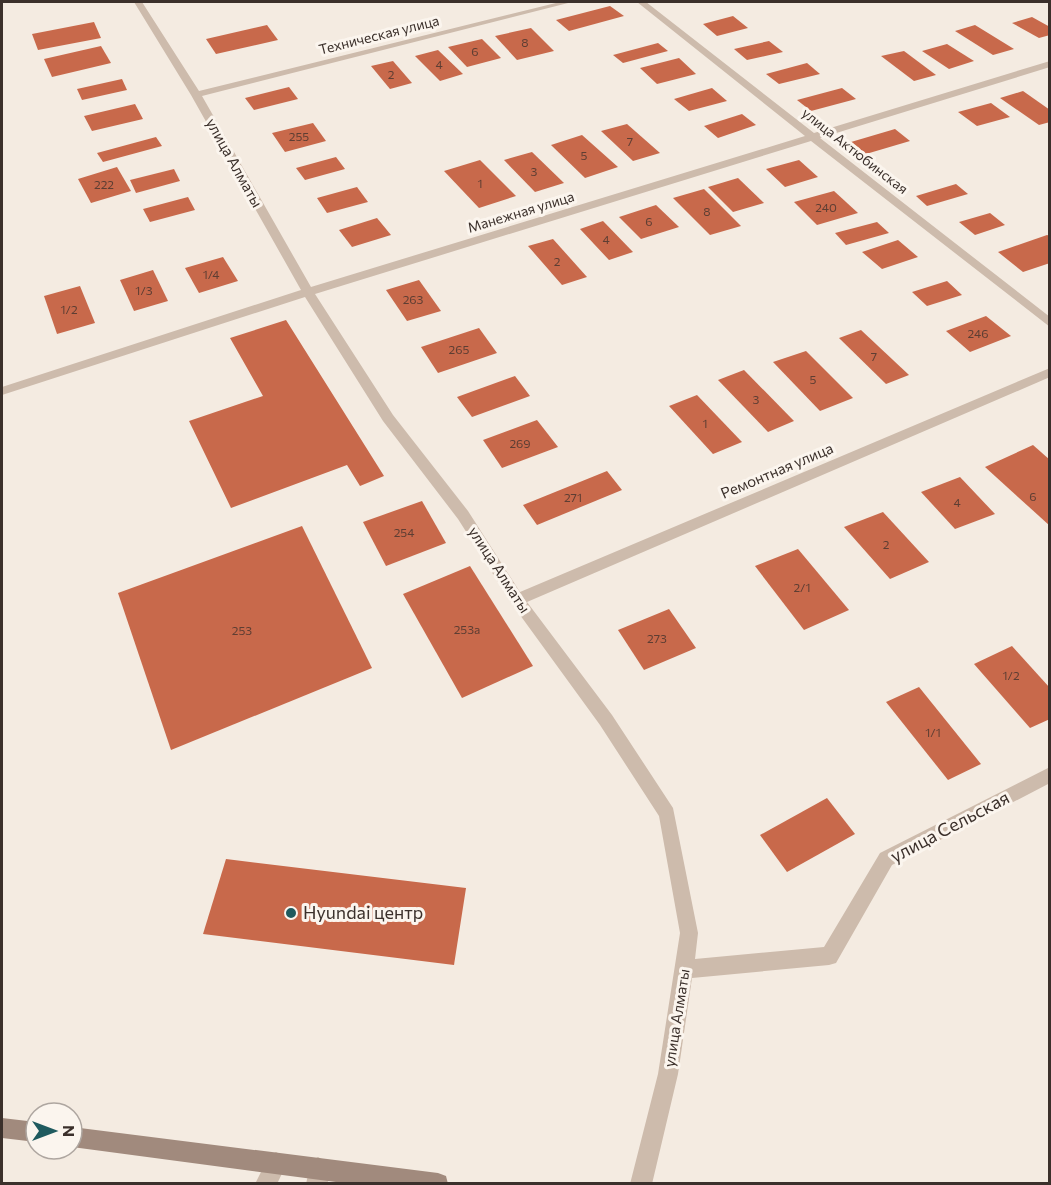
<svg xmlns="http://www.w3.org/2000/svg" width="1051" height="1185" font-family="Commissioner,sans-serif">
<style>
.building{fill:#c8694b}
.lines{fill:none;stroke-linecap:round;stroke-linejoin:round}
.service{fill:#cdbbac;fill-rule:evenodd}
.minor{fill:#cdbbac;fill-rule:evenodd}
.secondary{fill:#a18a7d;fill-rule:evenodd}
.poi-dot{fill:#1f5a5e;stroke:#fbf5ee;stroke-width:2}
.labels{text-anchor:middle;stroke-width:6;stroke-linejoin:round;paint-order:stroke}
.number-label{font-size:12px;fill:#5e3e33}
.far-street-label{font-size:14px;fill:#3b302b;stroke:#fbf5ee}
.street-label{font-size:15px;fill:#3b302b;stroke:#fbf5ee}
.near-street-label{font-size:18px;fill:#3b302b;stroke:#fbf5ee}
.near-poi-label{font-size:18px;fill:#3b302b;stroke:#fbf5ee;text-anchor:start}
</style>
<rect width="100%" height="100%" fill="#f4ebe1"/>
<!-- building -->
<g class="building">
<polygon points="610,6 624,16 569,31 556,20"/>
<polygon points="733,16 748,28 717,36 703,24"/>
<polygon points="1032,17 1050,27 1050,35 1039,38 1012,23"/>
<polygon points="94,22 101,38 38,50 32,34"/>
<polygon points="267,25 278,40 216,54 206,39"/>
<polygon points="975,25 1014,49 993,55 955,31"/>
<polygon points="531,28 554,51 517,60 495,36"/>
<polygon points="482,39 501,58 467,67 448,47"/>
<polygon points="769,41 783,52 747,60 734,49"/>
<polygon points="658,43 668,51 623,63 613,55"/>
<polygon points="947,44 974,61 949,69 922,51"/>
<polygon points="101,46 111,63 52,77 44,59"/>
<polygon points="438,50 463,74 440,81 415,56"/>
<polygon points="904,51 936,75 914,81 881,56"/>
<polygon points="679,58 696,74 657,84 640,68"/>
<polygon points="393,61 412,83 390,89 371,66"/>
<polygon points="807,63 820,74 779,84 766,74"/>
<polygon points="122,79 127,90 82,100 77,89"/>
<polygon points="289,87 298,99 254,110 245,98"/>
<polygon points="712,88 727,101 689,111 674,99"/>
<polygon points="842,88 856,99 811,111 797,100"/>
<polygon points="1023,91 1050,110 1050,122 1039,125 1000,98"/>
<polygon points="991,103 1010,117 977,126 958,112"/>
<polygon points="135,104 143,119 92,131 84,116"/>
<polygon points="742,114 756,125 718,138 704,126"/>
<polygon points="313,123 326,141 285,152 272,133"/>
<polygon points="627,124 660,153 633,161 601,131"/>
<polygon points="895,129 910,141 866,154 851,142"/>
<polygon points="582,135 618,167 585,178 551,145"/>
<polygon points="156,137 162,146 103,162 97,153"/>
<polygon points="532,152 564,183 535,192 504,160"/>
<polygon points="336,157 345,169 305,180 296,168"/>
<polygon points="480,160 516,196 479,208 444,171"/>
<polygon points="799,160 818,177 785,187 766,169"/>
<polygon points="117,167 131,191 91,203 78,179"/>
<polygon points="174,169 180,181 136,193 130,180"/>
<polygon points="738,178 764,203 733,212 708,187"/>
<polygon points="956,184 968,194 927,206 916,196"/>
<polygon points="357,187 368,202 327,213 317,198"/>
<polygon points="704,189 741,226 710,235 673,198"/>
<polygon points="834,191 858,213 817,225 794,202"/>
<polygon points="188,197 195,210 150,222 143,209"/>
<polygon points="656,205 679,227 641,239 619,217"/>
<polygon points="990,213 1005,225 975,235 959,222"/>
<polygon points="377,218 391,235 352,247 339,230"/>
<polygon points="603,221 633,252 609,260 580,229"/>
<polygon points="877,222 889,233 846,245 835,233"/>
<polygon points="1047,235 1050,236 1050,263 1023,272 998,252"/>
<polygon points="553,239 587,277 562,285 528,246"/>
<polygon points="898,240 918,257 882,269 862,252"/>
<polygon points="223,257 238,281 199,293 185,268"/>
<polygon points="153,270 168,301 134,311 120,280"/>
<polygon points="419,280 441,311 407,321 386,290"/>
<polygon points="947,281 962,295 927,306 912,292"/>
<polygon points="80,286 95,323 57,334 44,296"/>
<polygon points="986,316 1011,336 970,352 946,331"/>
<polygon points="286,320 384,476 360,486 347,465 231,508 189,421 263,396 230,338"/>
<polygon points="479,328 497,353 438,373 421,347"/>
<polygon points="861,330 909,375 886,384 839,338"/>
<polygon points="806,351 853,398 820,411 773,362"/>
<polygon points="744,370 794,421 768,432 718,380"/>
<polygon points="515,376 530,396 472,417 457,397"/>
<polygon points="697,395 742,442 713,454 669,406"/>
<polygon points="537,420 558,447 502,468 483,440"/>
<polygon points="1033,445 1050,460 1050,526 985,467"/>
<polygon points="607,471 622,490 537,525 523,505"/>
<polygon points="960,477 995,514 955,529 921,492"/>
<polygon points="422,501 446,543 386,566 363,522"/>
<polygon points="883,512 929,562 890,579 844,527"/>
<polygon points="302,526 372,668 171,750 118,593"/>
<polygon points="798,549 849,610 804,630 755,566"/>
<polygon points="470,566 533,666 462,698 403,594"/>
<polygon points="669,609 696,648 644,670 618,630"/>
<polygon points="1012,646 1050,688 1050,719 1030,728 974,664"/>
<polygon points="919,687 981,764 948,780 886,702"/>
<polygon points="827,798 855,834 787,872 760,835"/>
<polygon points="226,859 466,888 454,965 203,934"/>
</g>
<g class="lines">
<!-- service -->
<g class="service">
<polygon points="276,1152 283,1156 287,1163 277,1184 255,1184 269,1156"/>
<polygon points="318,1157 325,1161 329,1168 328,1184 306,1184 311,1161"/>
</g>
<!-- minor -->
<polygon class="minor" points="134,2 142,2 199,91 560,2 572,2 202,96 311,287 805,136 637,2 646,2 814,133 1050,61 1050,67 820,138 1050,317 1050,327 811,141 315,294 393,415 468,511 520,592 1050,368 1050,377 527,602 612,715 673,808 698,933 695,959 824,947 880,853 1050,767 1050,783 892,865 836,963 829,965 692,978 678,1074 652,1184 630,1184 658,1074 680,933 659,816 600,725 512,604 458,519 383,421 305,297 2,395 2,387 301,290 191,95"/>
<!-- secondary -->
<g class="secondary">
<polygon points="2,1118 36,1122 36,1142 2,1138"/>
<polygon points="72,1127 438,1173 446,1176 448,1184 351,1184 72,1147"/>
</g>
</g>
<!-- markers -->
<circle class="poi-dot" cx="291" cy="913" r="6"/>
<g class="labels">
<!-- number labels -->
<g class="number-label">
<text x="525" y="47">8</text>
<text x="475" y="56">6</text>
<text x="439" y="69">4</text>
<text x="391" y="79">2</text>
<text x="299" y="141">255</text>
<text x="630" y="146">7</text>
<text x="584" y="160">5</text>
<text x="534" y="176">3</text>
<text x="480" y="188">1</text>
<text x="104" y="189">222</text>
<text x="826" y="212">240</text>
<text x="707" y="216">8</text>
<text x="649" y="226">6</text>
<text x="606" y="244">4</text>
<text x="557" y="266">2</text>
<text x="211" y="279">1/4</text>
<text x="144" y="295">1/3</text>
<text x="413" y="304">263</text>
<text x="69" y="314">1/2</text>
<text x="978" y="338">246</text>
<text x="459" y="354">265</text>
<text x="874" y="361">7</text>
<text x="813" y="384">5</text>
<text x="756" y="404">3</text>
<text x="705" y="428">1</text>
<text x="520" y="448">269</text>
<text x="1033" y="501">6</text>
<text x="573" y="502">271</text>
<text x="957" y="507">4</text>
<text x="404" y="537">254</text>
<text x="886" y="549">2</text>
<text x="802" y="592">2/1</text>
<text x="467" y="634">253а</text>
<text x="242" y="635">253</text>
<text x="657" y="643">273</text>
<text x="1011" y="680">1/2</text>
<text x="933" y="737">1/1</text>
</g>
<!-- far-street labels -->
<g class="far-street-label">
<text transform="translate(379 35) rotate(-14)" y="5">Техническая улица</text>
<text transform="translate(855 151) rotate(38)" y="5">улица Актюбинская</text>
<text transform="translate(521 212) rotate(-17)" y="5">Манежная улица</text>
</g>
<!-- street labels -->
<g class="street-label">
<text transform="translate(234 163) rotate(61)" y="5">улица Алматы</text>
<text transform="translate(777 471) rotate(-23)" y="5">Ремонтная улица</text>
<text transform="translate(499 570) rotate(57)" y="5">улица Алматы</text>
<text transform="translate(677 1018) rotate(-81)" y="5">улица Алматы</text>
</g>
<!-- near-street labels -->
<g class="near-street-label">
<text transform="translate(950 827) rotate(-28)" y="6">улица Сельская</text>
</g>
<!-- near-poi labels -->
<g class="near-poi-label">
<text x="303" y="919">Hyundai центр</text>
</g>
</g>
<!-- border -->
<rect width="1051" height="1185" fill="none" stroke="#3b302b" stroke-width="6"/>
<!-- north arrow -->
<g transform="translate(54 1131) rotate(90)"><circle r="28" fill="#fbf5ee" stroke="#aea6a0" stroke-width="1.5"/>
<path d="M0-4.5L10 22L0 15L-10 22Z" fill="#1f5a5e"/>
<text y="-9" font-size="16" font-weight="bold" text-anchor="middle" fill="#3b302b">N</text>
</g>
</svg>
